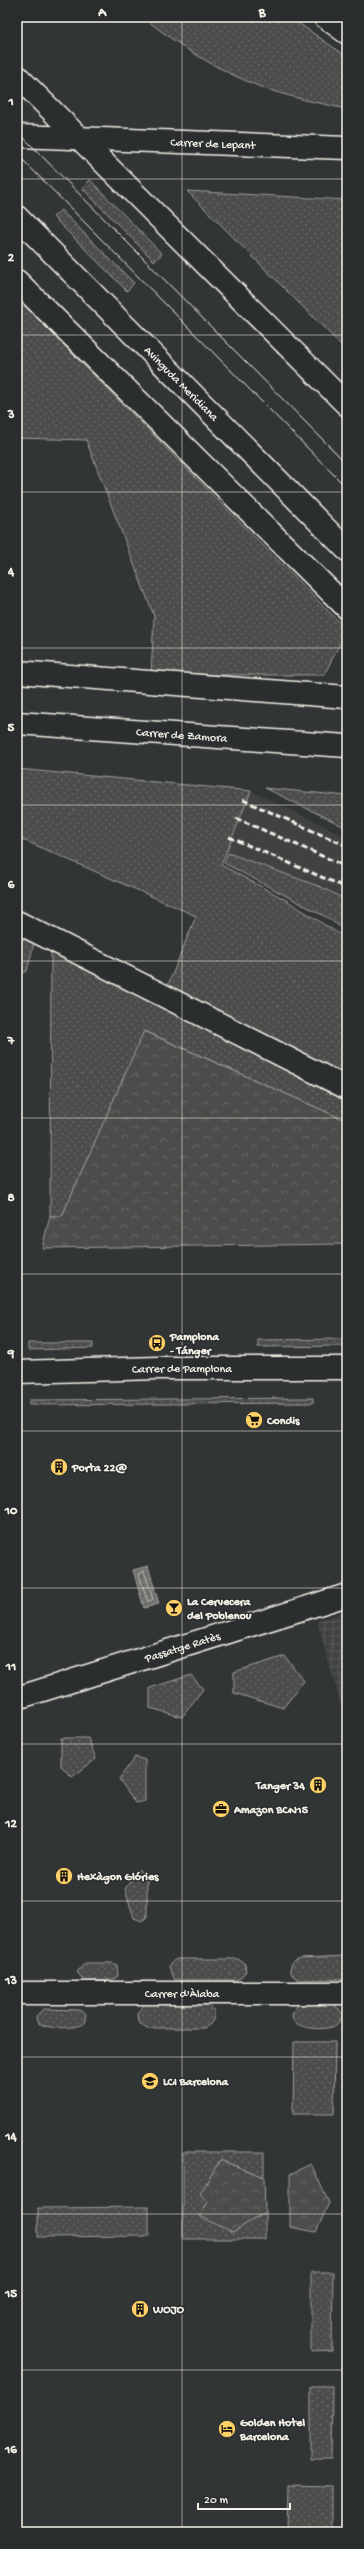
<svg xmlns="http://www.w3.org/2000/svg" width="364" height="2549" font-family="'Gochi Hand',sans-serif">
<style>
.built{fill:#404242}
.industrial{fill:url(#industrial-grid)}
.grass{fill:url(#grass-dots);stroke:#a09f9a}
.park{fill:url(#park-crowns);stroke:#a09f9a}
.water{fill:url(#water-waves);stroke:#a6a5a0}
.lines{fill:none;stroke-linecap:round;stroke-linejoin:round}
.shore{stroke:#c0bfb8;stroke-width:1}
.minor-casing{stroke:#f4f1e8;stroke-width:25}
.minor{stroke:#2a2d2e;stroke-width:22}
.tram{stroke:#f4f1e8;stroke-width:1}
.rail{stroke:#f4f1e8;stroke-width:3;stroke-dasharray:6 3;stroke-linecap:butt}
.grid{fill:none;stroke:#f4f1e8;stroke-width:1;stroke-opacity:0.55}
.labels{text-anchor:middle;stroke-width:3;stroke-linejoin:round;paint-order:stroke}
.street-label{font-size:12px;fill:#f4f1e8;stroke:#2a2d2e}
.poi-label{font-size:12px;font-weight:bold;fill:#f4f1e8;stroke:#2a2d2e;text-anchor:start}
.neatline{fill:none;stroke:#f4f1e8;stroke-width:1.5}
.grid-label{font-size:13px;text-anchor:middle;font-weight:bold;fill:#f4f1e8}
</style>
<defs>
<pattern id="industrial-grid" width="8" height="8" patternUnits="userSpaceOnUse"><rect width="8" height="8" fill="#404242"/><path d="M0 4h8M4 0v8" fill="none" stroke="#5c5e5d"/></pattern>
<pattern id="grass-dots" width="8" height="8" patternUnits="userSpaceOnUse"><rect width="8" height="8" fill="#4b4d4c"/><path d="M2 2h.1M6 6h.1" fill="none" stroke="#666766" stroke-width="1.8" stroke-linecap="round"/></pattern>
<pattern id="park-crowns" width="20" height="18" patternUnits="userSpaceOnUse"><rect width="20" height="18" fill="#4b4d4c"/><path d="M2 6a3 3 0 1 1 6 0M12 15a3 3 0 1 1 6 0" fill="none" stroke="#666766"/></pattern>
<pattern id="water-waves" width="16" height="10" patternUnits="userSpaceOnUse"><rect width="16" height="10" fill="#727370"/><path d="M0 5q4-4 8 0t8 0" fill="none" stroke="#5e5e5b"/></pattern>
</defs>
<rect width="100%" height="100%" fill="#323535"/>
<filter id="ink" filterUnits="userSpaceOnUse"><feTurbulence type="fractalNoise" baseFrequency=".025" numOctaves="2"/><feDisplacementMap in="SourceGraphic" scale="8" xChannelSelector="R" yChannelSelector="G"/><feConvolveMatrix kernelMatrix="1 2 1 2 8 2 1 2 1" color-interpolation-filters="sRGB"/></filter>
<g filter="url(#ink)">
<!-- built -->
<polygon class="built" points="251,791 347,837 347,898 321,886 227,852"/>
<!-- industrial -->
<polygon class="industrial" points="347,1611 347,1725 317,1621"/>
<!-- grass -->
<g class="grass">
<path d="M143 17H290L347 57V109C318 103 289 97 261 87 219 71 177 45 143 17Z"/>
<polygon points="90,180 162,254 154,261 82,188"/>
<polygon points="187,191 347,200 347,351"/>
<polygon points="61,210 134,283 127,291 53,217"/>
<polygon points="17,298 347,630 324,675 151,675 154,616 86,440 17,438"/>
<polygon points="17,769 251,791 221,865 286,900 347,939 347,1076 168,985 196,916 17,837"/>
<polygon points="265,788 347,796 347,828"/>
<polygon points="228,853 321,887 347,900 347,932 328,918 224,863"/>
<polygon points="17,935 34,943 27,971 17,976"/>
<polygon points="51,951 347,1101 347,1121 145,1031 62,1216 50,1216"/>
<polygon points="347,1339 347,1346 258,1347 258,1340"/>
<polygon points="28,1343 93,1343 93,1348 28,1350"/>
<polygon points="313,1398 313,1403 29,1405 29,1400"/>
<polygon points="285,1656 304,1681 283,1708 234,1693 234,1672"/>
<polygon points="191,1675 203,1689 182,1717 150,1708 150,1688"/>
<polygon points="61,1738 88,1738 96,1759 72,1777 61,1766"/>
<polygon points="135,1757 145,1760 145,1801 136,1803 119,1779"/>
<polygon points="138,1870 147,1874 147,1917 142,1921 134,1918 125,1889"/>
<polygon points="347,1956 346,1979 298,1980 292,1975 290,1969 293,1961 299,1958"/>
<polygon points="177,1959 238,1959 245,1964 246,1971 242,1977 236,1980 175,1980 169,1967 171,1962"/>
<polygon points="85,1963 113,1963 117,1965 118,1976 113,1980 84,1981 77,1972"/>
<path d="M301 2002C317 2002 335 1998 343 2015 340 2020 338 2025 332 2027 315 2032 274 2026 301 2002Z"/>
<path d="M146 2003 207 2004 214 2010C215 2020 212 2024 204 2028H147L138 2022 137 2013Z"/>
<path d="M43 2009 80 2010 86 2014 84 2024C72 2029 47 2030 37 2022L36 2017Z"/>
<polygon points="294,2042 335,2042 334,2114 293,2114"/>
<polygon points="183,2152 264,2152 264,2177 220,2160 208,2202 233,2232 265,2212 265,2239 183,2239"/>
<polygon points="149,2207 149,2236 38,2237 38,2208"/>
<polygon points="311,2272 333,2272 332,2351 311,2352"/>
<polygon points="311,2386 332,2386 331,2459 311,2459"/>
<polygon points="288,2485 332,2486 332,2532 287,2532"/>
</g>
<!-- park -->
<g class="park">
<polygon points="144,1031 347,1121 347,1244 42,1248 50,1216 62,1216"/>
<polygon points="220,2160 264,2177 265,2212 233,2232 200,2217 208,2202 200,2194"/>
<polygon points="311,2164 329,2203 316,2232 290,2227 290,2174"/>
</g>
<!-- water -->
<polygon class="water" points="148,1566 159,1604 144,1608 133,1570"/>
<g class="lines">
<!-- shore -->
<polygon class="shore" points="144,1571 153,1599 148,1602 139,1575"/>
<defs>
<g id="minor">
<polyline points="325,17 347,33"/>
<polyline points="17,76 347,405"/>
<path id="s1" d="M17 136 347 148"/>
<path id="s2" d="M17 217 347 550"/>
<polyline points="17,281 347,608"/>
<polyline points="17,672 347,697"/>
<path id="s3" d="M17 723 347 746"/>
<polyline points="17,922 347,1088"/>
<path id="s4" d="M17 1372 158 1368H347"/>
<path id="s5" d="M17 1698 347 1595"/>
<path id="s6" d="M17 1993H347"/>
</g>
</defs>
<!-- minor casing -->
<use href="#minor" class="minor-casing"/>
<!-- minor -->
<use href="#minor" class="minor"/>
<!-- tram -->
<g class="tram">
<polyline points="17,131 347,464"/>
<polyline points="17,154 347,488"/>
</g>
<!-- rail -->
<g class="rail">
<polyline points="243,800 347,846"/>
<polyline points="236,818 347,867"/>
<polyline points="229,837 347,888"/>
</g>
</g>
</g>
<!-- grid -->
<path class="grid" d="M182 17V2532M17 179H347M17 335H347M17 492H347M17 648H347M17 805H347M17 961H347M17 1118H347M17 1274H347M17 1431H347M17 1588H347M17 1744H347M17 1901H347M17 2057H347M17 2214H347M17 2370H347"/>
<!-- icons -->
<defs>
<symbol id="bus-disc" viewBox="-11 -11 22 22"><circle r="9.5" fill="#ffd166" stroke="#2a2d2e"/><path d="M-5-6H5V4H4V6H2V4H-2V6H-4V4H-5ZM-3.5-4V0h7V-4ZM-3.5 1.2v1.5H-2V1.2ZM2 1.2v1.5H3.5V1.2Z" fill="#111"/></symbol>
<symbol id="supermarket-disc" viewBox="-11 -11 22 22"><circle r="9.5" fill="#ffd166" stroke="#2a2d2e"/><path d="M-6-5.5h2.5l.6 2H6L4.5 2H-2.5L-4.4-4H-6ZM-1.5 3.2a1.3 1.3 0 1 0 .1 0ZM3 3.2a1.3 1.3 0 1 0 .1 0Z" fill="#111"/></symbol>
<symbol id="building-disc" viewBox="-11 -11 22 22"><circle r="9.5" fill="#ffd166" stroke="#2a2d2e"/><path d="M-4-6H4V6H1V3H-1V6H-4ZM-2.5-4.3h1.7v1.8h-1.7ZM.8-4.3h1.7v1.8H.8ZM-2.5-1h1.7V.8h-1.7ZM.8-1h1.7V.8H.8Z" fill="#111"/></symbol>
<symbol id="bar-disc" viewBox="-11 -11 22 22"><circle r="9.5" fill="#ffd166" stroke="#2a2d2e"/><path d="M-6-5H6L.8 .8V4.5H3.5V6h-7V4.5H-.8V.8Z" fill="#111"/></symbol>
<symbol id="office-disc" viewBox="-11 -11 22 22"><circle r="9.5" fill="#ffd166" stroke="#2a2d2e"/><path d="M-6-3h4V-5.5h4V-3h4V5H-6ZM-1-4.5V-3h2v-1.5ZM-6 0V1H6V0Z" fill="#111"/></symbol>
<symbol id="university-disc" viewBox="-11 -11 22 22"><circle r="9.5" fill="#ffd166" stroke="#2a2d2e"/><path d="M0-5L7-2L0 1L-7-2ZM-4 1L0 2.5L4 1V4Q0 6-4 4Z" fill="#111"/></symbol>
<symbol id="hotel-disc" viewBox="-11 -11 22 22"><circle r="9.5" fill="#ffd166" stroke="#2a2d2e"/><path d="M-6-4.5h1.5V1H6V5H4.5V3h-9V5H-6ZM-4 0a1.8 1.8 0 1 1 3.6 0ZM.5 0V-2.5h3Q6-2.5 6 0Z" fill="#111"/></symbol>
</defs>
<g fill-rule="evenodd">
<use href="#bus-disc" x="147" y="1333" width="20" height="20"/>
<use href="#supermarket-disc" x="244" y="1410" width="20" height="20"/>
<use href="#building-disc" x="49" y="1457" width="20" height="20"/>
<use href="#bar-disc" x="164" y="1598" width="20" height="20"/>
<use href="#building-disc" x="308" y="1775" width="20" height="20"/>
<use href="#office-disc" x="211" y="1799" width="20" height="20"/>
<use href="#building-disc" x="54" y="1866" width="20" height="20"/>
<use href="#university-disc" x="140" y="2071" width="20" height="20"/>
<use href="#building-disc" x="130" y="2299" width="20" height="20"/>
<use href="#hotel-disc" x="217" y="2419" width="20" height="20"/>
</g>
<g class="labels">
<!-- street labels -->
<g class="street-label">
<text dy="4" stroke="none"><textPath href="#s1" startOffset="196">Carrer de Lepant</textPath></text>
<text dy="4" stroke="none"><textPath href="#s2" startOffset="234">Avinguda Meridiana</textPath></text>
<text dy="4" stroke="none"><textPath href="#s3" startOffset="165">Carrer de Zamora</textPath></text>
<text dy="4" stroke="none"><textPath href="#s4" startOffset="165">Carrer de Pamplona</textPath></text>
<text dy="4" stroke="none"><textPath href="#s5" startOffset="173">Passatge Ratès</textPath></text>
<text dy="4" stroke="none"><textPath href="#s6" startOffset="165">Carrer d'Àlaba</textPath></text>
</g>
<!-- poi labels -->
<g class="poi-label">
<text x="170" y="1340">Pamplona<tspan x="170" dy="14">- Tánger</tspan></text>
<text x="267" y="1424">Condis</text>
<text x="72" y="1471">Porta 22@</text>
<text x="187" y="1605">La Cervecera<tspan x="187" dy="14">del Poblenou</tspan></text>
<text x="305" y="1789" text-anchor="end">Tanger 34</text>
<text x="234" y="1813">Amazon BCN15</text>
<text x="77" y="1880">Hexàgon Glóries</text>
<text x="163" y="2085">LCI Barcelona</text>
<text x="153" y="2313">WOJO</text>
<text x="240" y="2426">Golden Hotel<tspan x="240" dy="14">Barcelona</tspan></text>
</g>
</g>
<!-- margin -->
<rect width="364" height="2549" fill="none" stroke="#2a2d2e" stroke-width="44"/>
<!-- scale -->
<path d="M198 2503v6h92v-6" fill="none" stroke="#f4f1e8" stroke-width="2"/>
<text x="204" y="2503" font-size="12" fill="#f4f1e8" stroke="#2a2d2e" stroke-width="3" paint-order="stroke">20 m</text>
<rect x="22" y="22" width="320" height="2505" class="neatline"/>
<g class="grid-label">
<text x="102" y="16">A</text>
<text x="262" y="16">B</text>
<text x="11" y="105">1</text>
<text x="11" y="261">2</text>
<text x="11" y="418">3</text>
<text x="11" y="575">4</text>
<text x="11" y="731">5</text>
<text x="11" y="888">6</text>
<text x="11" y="1044">7</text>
<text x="11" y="1201">8</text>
<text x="11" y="1357">9</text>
<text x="11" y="1514">10</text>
<text x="11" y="1670">11</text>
<text x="11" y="1827">12</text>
<text x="11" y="1984">13</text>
<text x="11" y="2140">14</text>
<text x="11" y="2297">15</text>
<text x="11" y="2453">16</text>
</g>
</svg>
